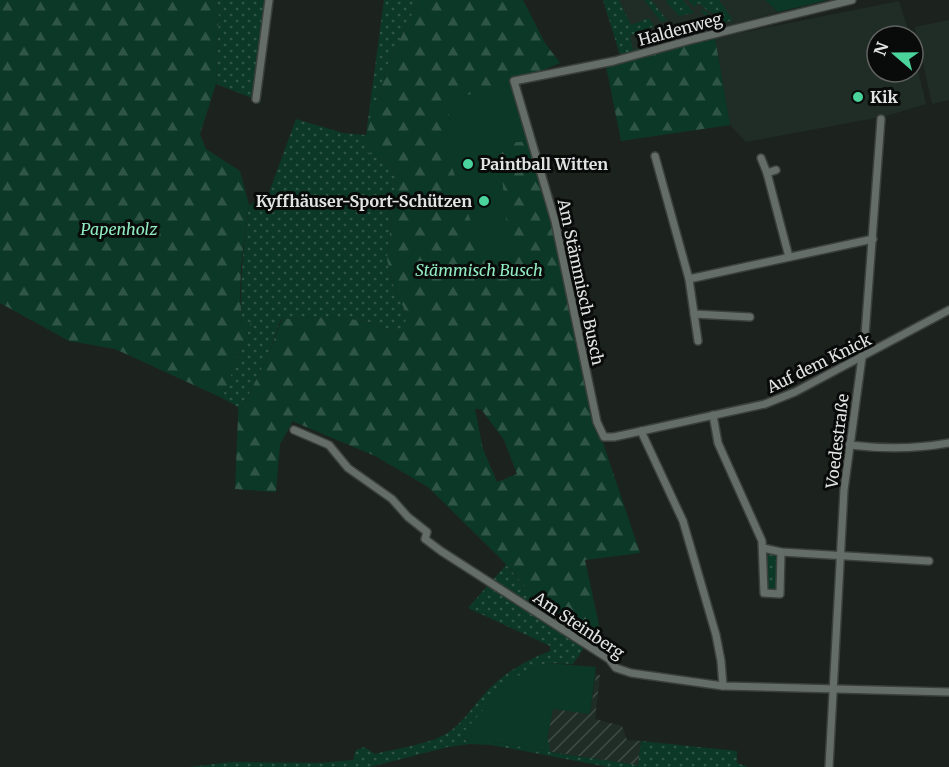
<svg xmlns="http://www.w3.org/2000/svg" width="949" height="767" font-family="Merriweather,serif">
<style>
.built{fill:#202d27}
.industrial{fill:url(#industrial-furrows)}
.grass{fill:url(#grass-dots)}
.forest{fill:url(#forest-firs);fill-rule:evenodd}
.green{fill:#0c3827}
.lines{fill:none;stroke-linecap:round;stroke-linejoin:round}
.minor-casing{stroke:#3b403d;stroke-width:10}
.minor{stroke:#656d69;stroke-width:7}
.poi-dot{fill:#4ad49c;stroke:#090b0a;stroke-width:2}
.labels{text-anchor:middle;stroke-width:6;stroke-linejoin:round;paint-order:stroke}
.street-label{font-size:16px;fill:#e0e4e2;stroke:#090b0a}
.poi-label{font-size:16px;font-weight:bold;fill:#e0e4e2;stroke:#090b0a;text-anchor:start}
.park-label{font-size:16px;font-style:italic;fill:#92ecc2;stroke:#090b0a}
</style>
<defs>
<pattern id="industrial-furrows" width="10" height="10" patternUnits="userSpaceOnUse" patternTransform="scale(1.5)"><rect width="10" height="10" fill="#202d27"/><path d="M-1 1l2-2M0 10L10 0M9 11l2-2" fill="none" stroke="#404b46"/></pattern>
<pattern id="grass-dots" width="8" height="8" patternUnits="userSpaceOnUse" patternTransform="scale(1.5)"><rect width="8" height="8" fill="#0c3827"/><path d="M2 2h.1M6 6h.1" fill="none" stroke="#2f5546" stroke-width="1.8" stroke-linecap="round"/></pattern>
<pattern id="forest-firs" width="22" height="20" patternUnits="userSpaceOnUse" patternTransform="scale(1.5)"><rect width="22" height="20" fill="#0c3827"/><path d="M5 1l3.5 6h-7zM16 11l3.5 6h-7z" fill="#2f5546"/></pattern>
</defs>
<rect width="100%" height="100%" fill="#1c231f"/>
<!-- built -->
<g class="built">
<polygon points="603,0 765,0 778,12 620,55"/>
<polygon points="899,1 910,36 877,36 877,72 913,72 913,50 926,104 886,116 746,142 730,125 715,38"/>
<polygon points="949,20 949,100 932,104 915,27"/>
</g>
<!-- industrial -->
<polygon class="industrial" points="596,674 600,675 595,719 622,726 627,740 641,741 638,765 545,751 553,708 590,714"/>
<!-- grass -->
<g class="grass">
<polygon points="211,0 273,0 260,104 252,98 216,84 219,7"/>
<path d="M384 0H419L389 62 366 135V151L391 166 396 178 387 260 395 291 409 316 399 334 366 321 332 317 281 319 267 358 238 416V407L222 398 252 322H242C239 282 244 245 249 205L267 198 296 119 343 133 366 135Z"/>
<polygon points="603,0 619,0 631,25 649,18 654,26 630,36 633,50 694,33 693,26 697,25 705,32 620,55"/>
<polygon points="644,0 651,0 667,20 661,22"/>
<polygon points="668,0 683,0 694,13 679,16 666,2"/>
<polygon points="688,0 719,0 733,20 715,25 701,11 703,9 712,18 715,15 711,11 709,12 699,3 694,7"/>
<polygon points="774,554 778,557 777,589 772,591 767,589 766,586 766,559 768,555"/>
<path d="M506 565 557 621 588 642 573 664 548 663 495 697 464 733 466 741 493 742 545 751 548 737 550 752 638 765 641 741 737 751V763L748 767H608L492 745 470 744 448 747 370 767H189L231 762 318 763 353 760 356 750 364 747 375 754C397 748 426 745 446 734 464 723 473 705 488 690 505 672 527 660 550 651V646L468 608Z"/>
</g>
<!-- forest -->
<g class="forest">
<polygon points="0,0 211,0 219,7 216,84 200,134 206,149 240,171 249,205 241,266 240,296 242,322 252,322 222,398 115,349 69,341 0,303"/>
<path d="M419 0H523L545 43 560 63 512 83 561 253 597 425 640 553 585 560 605 653 557 621 499 557 428 487 375 456 292 421 291 425 280 444 276 492 235 489 238 416 267 358 282 319 332 317 366 321 399 334 408 316 395 291 387 260 396 178 391 166 366 151V135L389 62ZM475 409H481L504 440 517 474 497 482 483 449Z"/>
<polygon points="715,38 730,125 621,141 606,66"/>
</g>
<!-- green -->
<g class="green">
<polygon points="765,0 828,0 778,12"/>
<polygon points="511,85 529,141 499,144 509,252 485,262 446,150 450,99"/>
<path d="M548 663 596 667 590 714 553 709 545 751 493 742H470L464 738 463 733 466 729 495 697C501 681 533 668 548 663Z"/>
</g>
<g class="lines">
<defs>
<g id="minor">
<polyline points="852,0 694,39 614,61 514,81 555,221 597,422 604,437 614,437 765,404 795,392 949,310"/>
<polyline points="256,99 269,0"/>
<polyline points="655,156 689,279 873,239"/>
<polyline points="761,158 767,173 776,170"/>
<polyline points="767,173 789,257"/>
<polyline points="689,279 698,341"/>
<polyline points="694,314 750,317"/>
<polyline points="713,415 718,443 762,541 764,593 780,594 781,552"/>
<polyline points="294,430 329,445 348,468 392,499 408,517 427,532 425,539 441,551 609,659 616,668 631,673 723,686 949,692"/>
<polyline points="641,431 683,521 716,635 721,661 723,686"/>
<path d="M849 445C883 449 916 449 949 443"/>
<polyline points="763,548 781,552 929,561"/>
<polyline points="829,767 844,490 865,335 881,119"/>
</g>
</defs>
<!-- minor casing -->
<use href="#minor" class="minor-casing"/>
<!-- minor -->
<use href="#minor" class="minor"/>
</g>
<!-- markers -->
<g class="poi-dot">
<circle cx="858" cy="97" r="6"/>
<circle cx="468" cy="164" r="6"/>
<circle cx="484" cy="201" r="6"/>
</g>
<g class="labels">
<!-- street labels -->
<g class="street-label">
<text transform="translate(680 29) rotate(-15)" y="6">Haldenweg</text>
<text transform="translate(581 282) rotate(78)" y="6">Am Stämmisch Busch</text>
<text transform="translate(819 363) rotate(-26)" y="6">Auf dem Knick</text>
<text transform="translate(837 441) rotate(-83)" y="6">Voedestraße</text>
<text transform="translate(579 625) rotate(34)" y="6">Am Steinberg</text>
</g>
<!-- poi labels -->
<g class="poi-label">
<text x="870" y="103">Kik</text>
<text x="480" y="170">Paintball Witten</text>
<text x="472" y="207" text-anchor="end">Kyffhäuser-Sport-Schützen</text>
</g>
<!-- park labels -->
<g class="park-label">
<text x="119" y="235">Papenholz</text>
<text x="479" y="276">Stämmisch Busch</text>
</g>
</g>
<!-- north arrow -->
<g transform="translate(895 54) rotate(290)"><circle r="28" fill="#090b0a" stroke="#5f6260" stroke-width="1.5"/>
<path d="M0-4.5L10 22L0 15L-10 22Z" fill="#4ad49c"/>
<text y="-9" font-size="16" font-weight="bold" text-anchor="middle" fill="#e0e4e2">N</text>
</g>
</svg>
